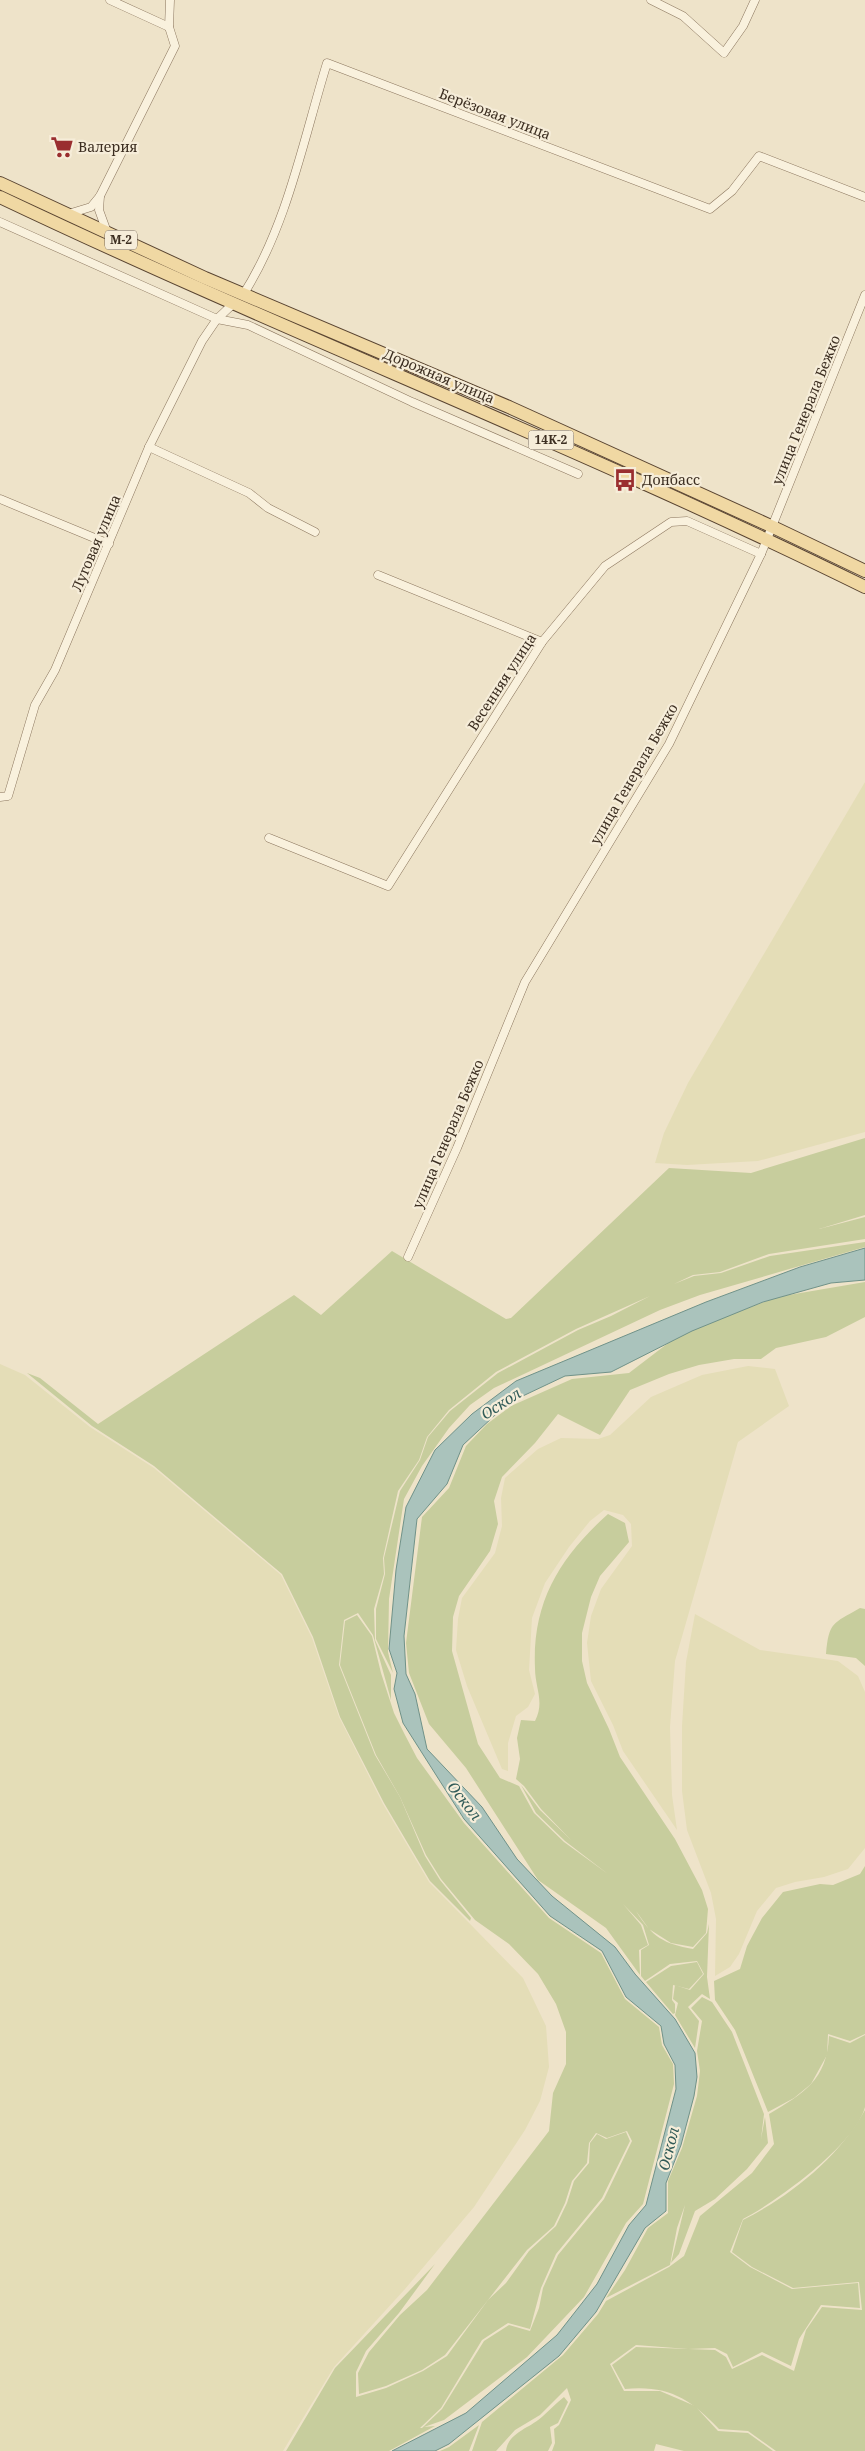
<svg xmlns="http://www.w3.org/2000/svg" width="865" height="2451" font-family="'Noto Serif',serif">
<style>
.farmland{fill:#e4ddb7}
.green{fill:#c7cd9d}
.water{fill:#aac3bc;stroke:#709289}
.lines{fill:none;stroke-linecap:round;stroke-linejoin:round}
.street-casing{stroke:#8b765e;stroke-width:9}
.primary-casing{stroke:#594431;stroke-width:14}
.street{stroke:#f9f1dd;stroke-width:8}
.primary{stroke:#f0d8a3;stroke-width:12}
.labels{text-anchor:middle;stroke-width:4.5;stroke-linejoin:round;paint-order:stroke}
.shield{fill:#f6edd9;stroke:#746758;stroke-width:1}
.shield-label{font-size:12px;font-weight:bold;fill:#3c2e21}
.street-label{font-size:14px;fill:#3c2e21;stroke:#f6edd9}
.poi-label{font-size:14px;fill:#3c2e21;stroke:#f6edd9;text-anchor:start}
.water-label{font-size:15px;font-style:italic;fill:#315b58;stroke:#f6edd9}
</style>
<rect width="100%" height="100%" fill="#eee3c9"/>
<!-- farmland -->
<g class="farmland">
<polygon points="865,782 865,1132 758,1161 687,1165 655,1163 664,1133 688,1083"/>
<polygon points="0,1364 25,1375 90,1427 154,1468 281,1575 312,1638 339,1717 383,1804 429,1882 523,1978 546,2026 549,2067 540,2101 525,2130 474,2207 405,2289 334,2367 283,2451 0,2451"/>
<polygon points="748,1366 775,1369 789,1406 738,1442 675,1661 670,1727 672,1795 677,1830 623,1751 613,1725 591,1681 587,1643 591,1616 601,1589 632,1546 631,1524 623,1515 604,1510 590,1521 569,1547 545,1583 532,1618 529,1670 535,1694 528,1707 516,1716 508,1743 508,1771 502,1769 467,1686 456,1650 458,1619 462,1598 495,1553 502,1526 501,1498 505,1478 538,1449 561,1438 598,1439 610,1435 651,1397 702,1375"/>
<polygon points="695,1614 760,1650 838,1661 858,1676 865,1692 865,1848 848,1869 824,1877 795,1882 776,1888 757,1911 739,1954 730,1967 715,1976 716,1919 711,1893 687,1830 682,1791 682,1726 686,1662"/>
</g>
<!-- green -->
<g class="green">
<polygon points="865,1138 865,1215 819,1229 865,1217 865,1239 769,1254 720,1272 693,1275 674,1284 694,1276 721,1273 770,1256 865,1242 865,1247 700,1295 660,1310 494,1388 470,1405 449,1428 422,1466 404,1499 389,1599 388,1652 393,1673 376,1639 376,1609 385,1574 384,1558 400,1491 420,1460 428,1437 450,1411 498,1373 578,1330 611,1316 650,1296 576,1329 496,1372 449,1410 427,1437 419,1460 398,1491 383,1558 384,1574 374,1609 375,1640 391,1675 391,1700 373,1635 358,1613 344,1620 339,1665 375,1755 400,1797 425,1856 440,1880 471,1918 470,1921 430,1881 384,1803 340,1717 313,1637 282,1574 154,1466 92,1426 27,1373 40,1378 98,1424 294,1295 321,1315 392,1251 506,1319 511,1318 669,1168 751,1173"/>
<path d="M865 1282V1317L826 1337 776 1348 761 1359H734L699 1365 669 1374 630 1390 600 1435 558 1414 535 1443 502 1477 494 1501 498 1524 490 1551 459 1596 453 1617 452 1651 478 1744 500 1778 519 1786 534 1813 564 1842 608 1874 565 1841 536 1813 521 1785 540 1810 571 1840 541 1809 524 1786 516 1779 520 1759 517 1738 521 1720 535 1721C545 1702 535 1688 535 1668 532 1602 560 1557 608 1514L625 1523 629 1542 600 1576 591 1597 582 1633V1661L587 1683 609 1729 620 1757 675 1839 702 1890 708 1909 706 1933 693 1947 671 1943 649 1929 636 1911C652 1937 664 1944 693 1949L707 1933 709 1924 707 1977 710 1999 702 1994 688 2007 699 2021 695 2048 675 2015 678 2003 673 1999 675 1985 690 1990 704 1974 697 1961 670 1964 645 1981 641 1976V1950L649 1945 643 1925 623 1904 641 1925 648 1945 639 1950 640 1975 606 1928 538 1880 466 1768 429 1724 409 1673 406 1643 422 1517 449 1488 466 1446 487 1424 511 1406 572 1379 629 1373 680 1334 777 1297Z"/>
<path d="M860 1608 865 1609V1666L856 1658 826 1654C829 1621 833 1624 860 1608Z"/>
<polygon points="357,1615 372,1636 381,1673 394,1713 405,1735 417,1758 464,1823 549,1918 601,1953 625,1999 659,2027 662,2045 673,2064 674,2084 643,2204 626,2223 584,2297 527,2357 444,2420 424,2427 435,2426 389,2451 286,2451 335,2368 435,2264 399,2313 366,2351 356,2372 356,2397 386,2388 423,2371 447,2356 488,2300 506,2283 529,2251 556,2226 567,2203 574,2181 589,2163 590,2143 597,2134 606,2139 626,2132 630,2141 602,2198 556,2254 541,2288 530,2329 508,2323 482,2340 441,2408 420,2428 422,2428 442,2409 484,2341 509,2325 530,2331 539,2308 543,2288 558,2255 604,2199 632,2141 627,2131 607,2138 596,2133 589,2143 587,2163 572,2181 565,2203 554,2226 527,2250 445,2355 422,2370 386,2386 359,2394 358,2373 369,2352 400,2315 427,2290 549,2131 553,2093 566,2064 566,2032 556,2004 538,1974 509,1944 475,1920 441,1879 426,1855 400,1797 376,1755 340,1665 345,1621"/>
<polygon points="865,1866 865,2034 850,2041 828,2034 827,2055 811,2084 794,2098 768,2112 735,2030 715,2000 714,1981 740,1969 747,1946 762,1918 783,1892 820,1884 833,1885 860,1874"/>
<polygon points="697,1962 703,1974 689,1989 673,1985 672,2000 675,2004 675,2013 673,2014 646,1982 671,1966"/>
<polygon points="702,1997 712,2002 732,2032 764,2114 761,2139 765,2117 768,2143 747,2169 715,2199 695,2211 679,2254 671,2263 685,2205 677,2228 670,2265 606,2298 625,2270 648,2228 668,2213 668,2181 682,2148 697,2096 700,2071 697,2051 702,2021 691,2008"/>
<path d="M865 2035C865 2052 865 2070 865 2088 865 2094 865 2102 865 2107 855 2145 776 2202 743 2219L730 2252 750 2267 792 2289 858 2283 860 2308 821 2305 799 2339 791 2366 762 2352 733 2367 727 2354 715 2348 688 2349 636 2345 610 2364 624 2391H660L695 2406 718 2431 748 2433 773 2451H684L656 2444 654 2451H552L555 2443 554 2429 559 2425 571 2400 567 2388 540 2415 515 2430 496 2451H472L482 2422 563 2355 598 2314 606 2301 669 2267 684 2256 700 2216 752 2173 774 2144 769 2114C804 2093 827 2080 829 2036L850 2043Z"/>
<path d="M865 2110V2451H776L748 2431 719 2429C690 2399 669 2385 625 2389L612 2365 636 2347 715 2350 726 2357 732 2369 762 2355 794 2371 806 2330 822 2307 862 2310 859 2282 793 2288 752 2267 732 2252 743 2220C792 2195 838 2158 865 2110Z"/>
<path d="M564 2397 568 2402 558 2423 550 2427 552 2443 548 2451H506C508 2432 531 2428 543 2416 550 2410 556 2403 564 2397Z"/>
<polygon points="479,2425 469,2451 440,2451 449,2447"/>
</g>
<!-- water -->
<polygon class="water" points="865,1248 865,1280 831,1283 763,1302 692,1331 611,1372 565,1376 508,1403 463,1445 447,1484 417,1519 404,1636 406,1674 415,1694 427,1749 482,1807 517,1859 552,1896 615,1947 635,1974 675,2019 695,2053 697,2077 694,2096 681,2145 666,2183 666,2211 645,2228 596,2312 559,2356 449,2444 435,2451 392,2451 466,2413 557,2335 597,2284 629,2225 646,2205 676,2089 675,2065 664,2044 661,2026 626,1997 602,1951 550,1916 464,1819 403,1723 394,1689 397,1673 389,1649 396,1570 406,1507 435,1450 472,1414 516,1381 706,1302 800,1267"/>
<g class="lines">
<defs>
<g id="street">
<polyline points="110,0 169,27"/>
<polyline points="651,0 683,16 724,53 743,26 755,0"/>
<polyline points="100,196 99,210 107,232"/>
<polyline points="68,214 91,207 100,196 175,46 169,27 170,0"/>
<polyline points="0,222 217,319 248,325 412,402 578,474"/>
<path d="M243 295C287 226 303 141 327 63L710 209 732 191 759 156 865 197"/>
<polyline points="149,447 249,493 268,508 315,532"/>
<polyline points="0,499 109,544"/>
<polyline points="378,575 542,642"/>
<polyline points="0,797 8,796 35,705 55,670 149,447 202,341 217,319 233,304"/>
<polyline points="269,838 388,886 542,642 605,566 671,522 687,521 761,554"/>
<polyline points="408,1257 457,1148 525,982 669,744 761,554 865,295"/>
</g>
<g id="primary">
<polyline points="0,183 205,278 509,407 773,527 865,571"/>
<path d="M0 197C286 333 581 447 865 587"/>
</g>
</defs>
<!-- street casing -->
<use href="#street" class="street-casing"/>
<!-- primary casing -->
<use href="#primary" class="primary-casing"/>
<!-- street -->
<use href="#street" class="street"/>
<!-- primary -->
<use href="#primary" class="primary"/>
</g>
<!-- icons -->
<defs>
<symbol id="supermarket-bare" viewBox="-9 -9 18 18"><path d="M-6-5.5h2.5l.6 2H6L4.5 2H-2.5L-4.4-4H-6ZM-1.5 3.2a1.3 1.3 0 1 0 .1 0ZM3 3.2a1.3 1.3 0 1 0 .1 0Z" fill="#9a2e2f" stroke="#f6edd9" stroke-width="2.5" paint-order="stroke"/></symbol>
<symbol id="bus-bare" viewBox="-9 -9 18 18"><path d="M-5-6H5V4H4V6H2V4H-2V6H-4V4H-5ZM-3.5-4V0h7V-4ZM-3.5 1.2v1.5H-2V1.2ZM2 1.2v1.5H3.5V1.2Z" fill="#9a2e2f" stroke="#f6edd9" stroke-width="2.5" paint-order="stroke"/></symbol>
</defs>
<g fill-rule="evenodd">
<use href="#supermarket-bare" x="46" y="131" width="32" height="32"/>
<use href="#bus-bare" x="609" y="464" width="32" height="32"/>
</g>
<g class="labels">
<!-- shield labels -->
<g class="shield">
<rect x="105" y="230.5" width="32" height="19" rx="4"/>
<rect x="528.5" y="430.5" width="45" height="19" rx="4"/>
</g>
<g class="shield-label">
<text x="121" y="244">М-2</text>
<text x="551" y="444">14К-2</text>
</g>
<!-- street labels -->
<g class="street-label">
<text transform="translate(495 114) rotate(21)" y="5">Берёзовая улица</text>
<text transform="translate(439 376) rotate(23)" y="5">Дорожная улица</text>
<text transform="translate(806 410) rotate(-68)" y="5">улица Генерала Бежко</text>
<text transform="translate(96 543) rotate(-67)" y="5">Луговая улица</text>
<text transform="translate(502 682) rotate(-57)" y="5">Весенняя улица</text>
<text transform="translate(634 774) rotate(-60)" y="5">улица Генерала Бежко</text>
<text transform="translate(448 1134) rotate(-67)" y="5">улица Генерала Бежко</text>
</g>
<!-- poi labels -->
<g class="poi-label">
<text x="78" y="152">Валерия</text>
<text x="642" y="485">Донбасс</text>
</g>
<!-- water labels -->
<g class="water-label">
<text transform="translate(501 1404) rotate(-33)" y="5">Оскол</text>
<text transform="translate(464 1801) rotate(52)" y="5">Оскол</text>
<text transform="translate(669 2149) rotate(-76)" y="5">Оскол</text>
</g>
</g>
</svg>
